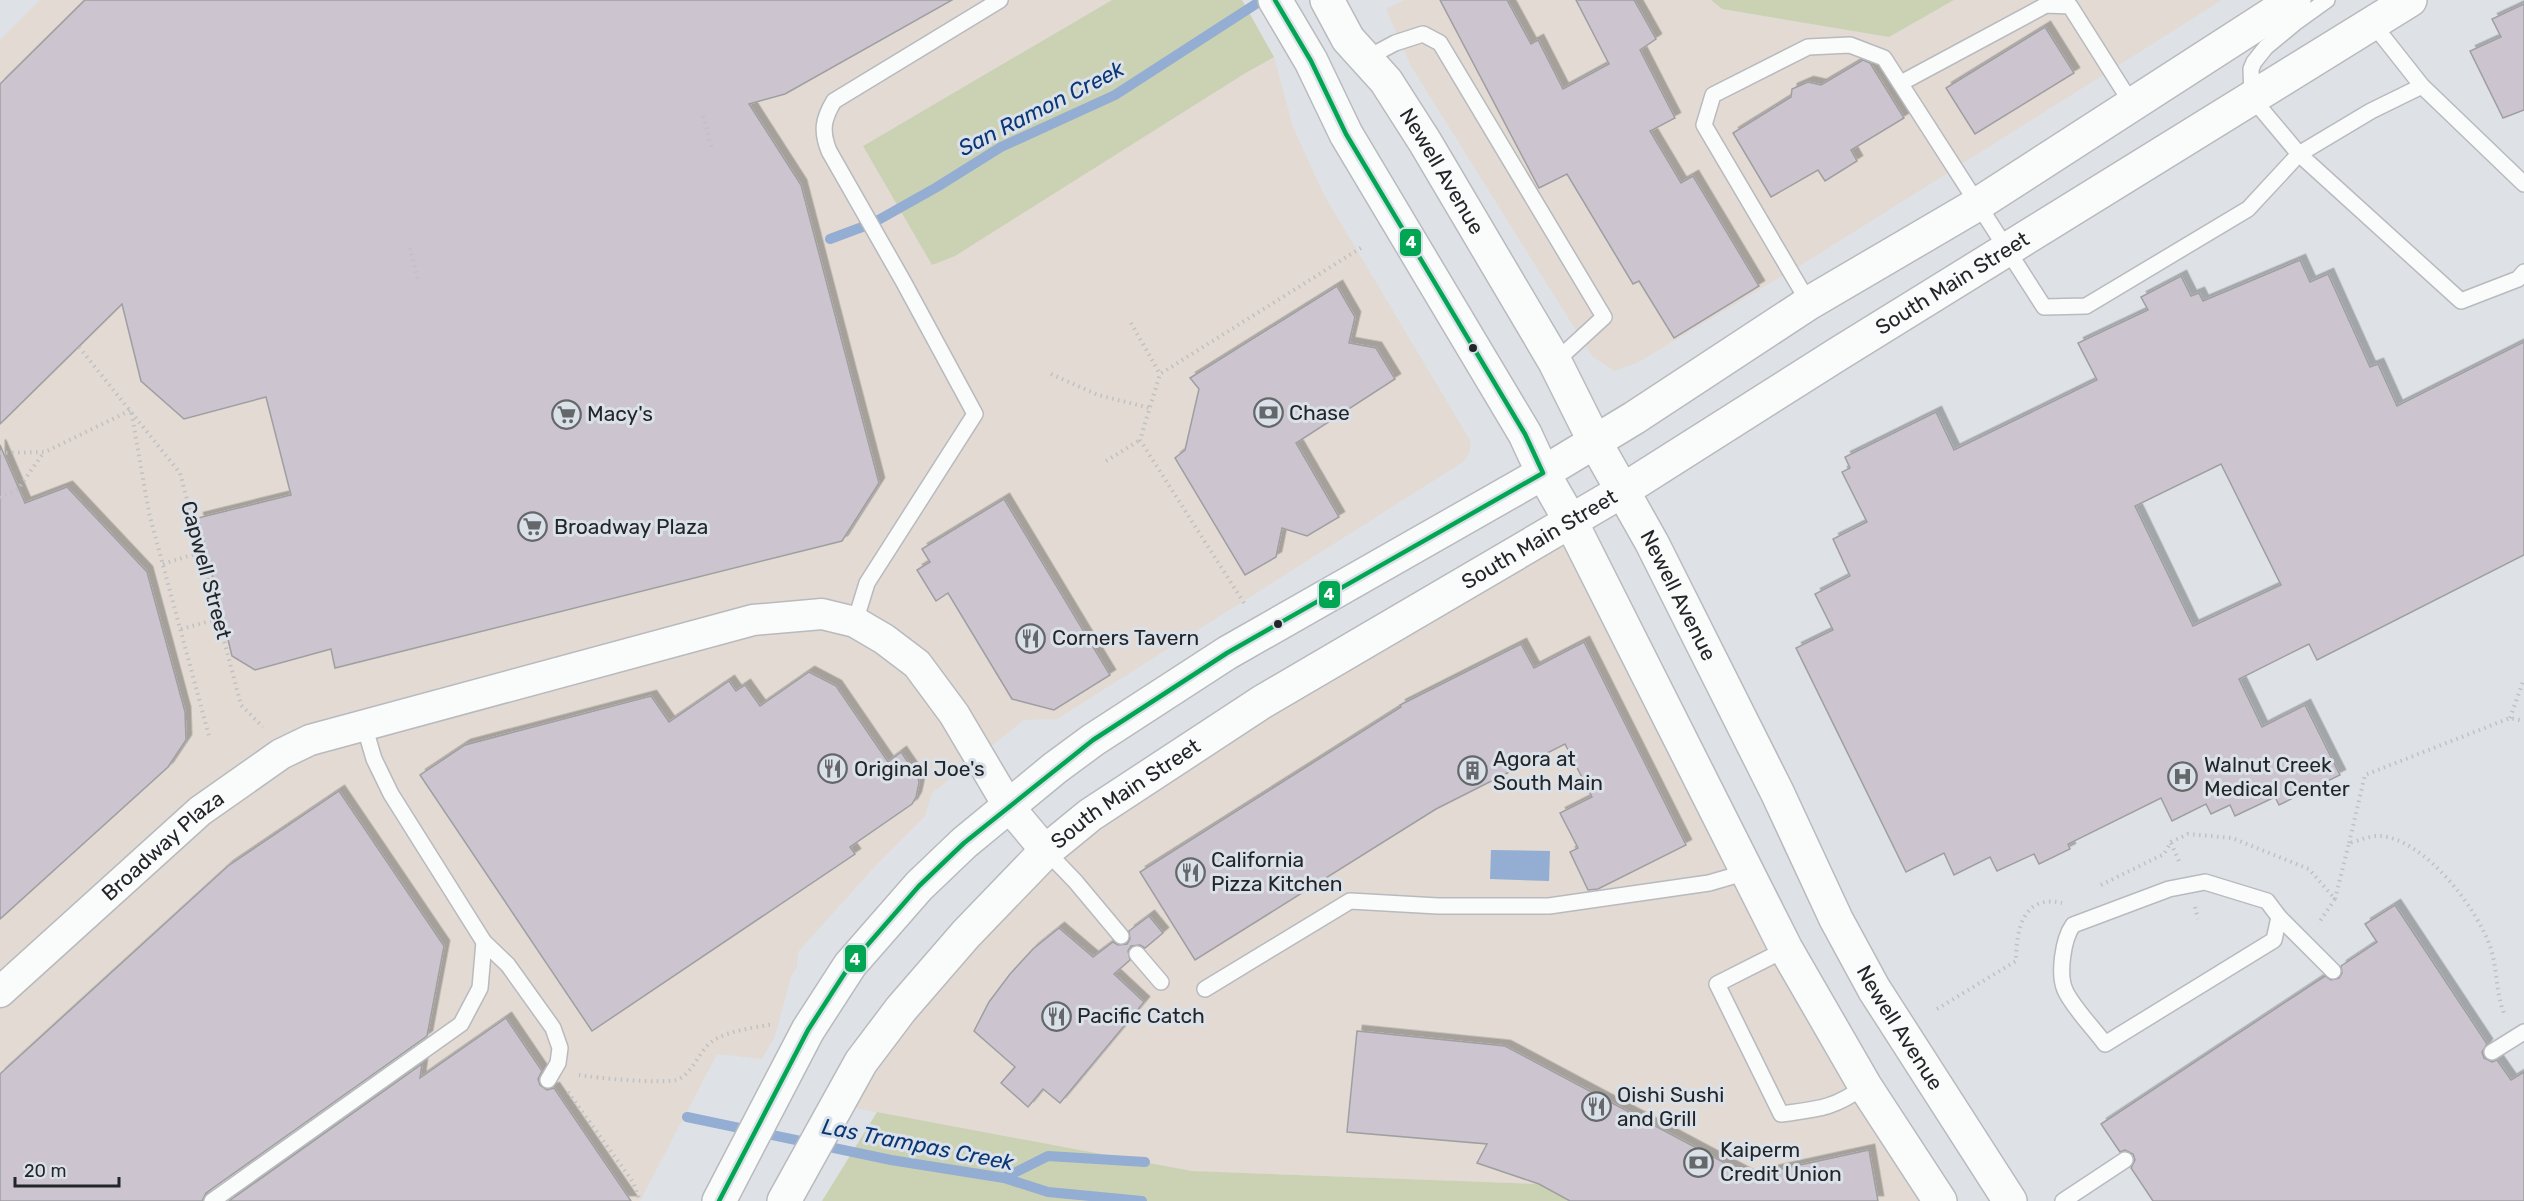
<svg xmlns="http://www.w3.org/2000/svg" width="2524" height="1201" font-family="Rubik,sans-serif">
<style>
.commercial{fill:#e2dad3}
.green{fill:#cbd2b3}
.water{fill:#93add3}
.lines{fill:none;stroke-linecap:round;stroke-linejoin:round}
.stream{stroke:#93add3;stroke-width:10}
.building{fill:#ccc5cf;stroke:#9f9fa2;stroke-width:1.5;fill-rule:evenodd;filter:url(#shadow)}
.service-casing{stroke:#b8babe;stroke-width:18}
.minor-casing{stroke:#b8babe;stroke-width:33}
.tertiary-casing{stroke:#b8babe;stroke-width:36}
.secondary-casing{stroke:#b8babe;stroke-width:36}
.path{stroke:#c0c1c2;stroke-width:4;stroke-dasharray:1.5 4.5;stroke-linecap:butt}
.service{stroke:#fafbfb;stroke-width:15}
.minor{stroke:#fafbfb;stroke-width:30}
.tertiary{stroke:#fafbfb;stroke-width:33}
.secondary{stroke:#fafbfb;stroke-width:33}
.bus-1-casing{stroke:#dbe1e9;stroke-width:9}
.bus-1{stroke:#00a651;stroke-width:4.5}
.bus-dot{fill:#232628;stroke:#dbe1e9;stroke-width:2}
.labels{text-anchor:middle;stroke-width:6;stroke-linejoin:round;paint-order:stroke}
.street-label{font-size:21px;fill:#232628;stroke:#dbe1e9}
.poi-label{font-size:21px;fill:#232628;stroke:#dbe1e9;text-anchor:start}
.water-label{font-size:22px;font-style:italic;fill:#0a3777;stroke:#dbe1e9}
.line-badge{stroke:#dbe1e9;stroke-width:2}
.badge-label{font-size:16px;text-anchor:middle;font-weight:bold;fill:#fff}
</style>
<defs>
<filter id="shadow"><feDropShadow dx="5.5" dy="-5.5" stdDeviation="0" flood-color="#0004"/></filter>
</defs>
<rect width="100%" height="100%" fill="#dee2e6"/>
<!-- commercial -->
<g class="commercial">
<polygon points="40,0 1112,0 863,146 1244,74 1274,57 1293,127 1324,195 1471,442 1469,454 1463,462 1057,719 1024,720 932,793 925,816 877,864 798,952 797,966 791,977 775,1036 762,1059 717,1054 640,1201 0,1201 0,40"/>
<polygon points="1405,0 1711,0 1722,9 1889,37 1954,0 2222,0 1814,257 1637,363 1614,371 1592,356 1411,66 1386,9"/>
<polygon points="1570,520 1940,1201 1570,1201 1539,1184 1192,1171 838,1105 1046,851"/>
</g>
<!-- green -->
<g class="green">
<polygon points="1112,0 1242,0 1274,57 1244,74 955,256 932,265 863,146"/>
<polygon points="1711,0 1954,0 1889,37 1722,9"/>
<polygon points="877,1112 1192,1171 1539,1184 1570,1201 822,1201"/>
</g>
<!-- water -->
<polygon class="water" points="1491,850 1550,851 1549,881 1490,879"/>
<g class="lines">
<!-- stream -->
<g class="stream">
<polyline points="830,239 873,223 937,187 1001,147 1115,95 1262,0"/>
<polyline points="687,1117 891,1160 1004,1178 1048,1192 1142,1201"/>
<polyline points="1004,1178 1048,1156 1145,1162"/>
</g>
</g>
<!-- building -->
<g class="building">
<polygon points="85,0 952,0 785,94 749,104 801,185 879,483 842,541 335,668 331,649 255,670 232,656 198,518 291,495 266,397 184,419 141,381 122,304 0,424 0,84"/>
<polygon points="1440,0 1507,0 1531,44 1538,40 1563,89 1609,64 1576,0 1634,0 1656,39 1640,50 1675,118 1650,131 1681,183 1693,176 1759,286 1674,338 1639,281 1633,284 1567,174 1539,188"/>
<polygon points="2524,4 2524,110 2503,118 2470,51 2501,37 2492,19"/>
<polygon points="2045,27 2074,73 1975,134 1946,88"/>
<polygon points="1863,60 1870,63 1904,118 1851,150 1857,161 1825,181 1818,170 1771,197 1733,133 1791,97 1792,89 1808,82 1821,85"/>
<path d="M2300 260 2310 282 2328 274 2370 367 2378 364 2397 406 2524 342V555L2317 660 2309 644 2239 679 2262 727 2305 705 2340 775 2279 805 2275 797 2235 816 2230 805 2211 814 2206 804 2172 821 2161 798 2068 844 2070 849 2039 864 2034 854 1997 871 1990 857 1954 875 1944 853 1906 872 1796 648 1833 630 1815 594 1850 576 1833 539 1867 522 1842 472 1850 468 1845 457 1936 412 1954 450 2097 380 2078 343 2148 310 2141 297 2181 276 2191 296 2199 293 2203 301ZM2221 464 2281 585 2193 626 2135 506Z"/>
<polygon points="1337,286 1355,317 1349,343 1376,348 1395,379 1296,443 1339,517 1307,536 1282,528 1276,557 1245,575 1175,458 1185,450 1199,389 1190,378"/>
<polygon points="0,445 25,503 67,487 147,572 185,712 186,740 168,767 0,919"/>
<polygon points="1004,499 1110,675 1054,710 1012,699 948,593 936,601 917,570 930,562 922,549"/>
<polygon points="1584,642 1686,845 1598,889 1588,890 1570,852 1578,848 1560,813 1592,797 1565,744 1436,809 1195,960 1140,872 1401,707 1400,705 1521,644 1534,668"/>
<polygon points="809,672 836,686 888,762 901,752 918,777 919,783 916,797 912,804 850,847 855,854 592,1031 420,775 465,745 651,696 669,722 729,681 736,691 745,685 760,706"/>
<polygon points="339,791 444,946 427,1036 206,1193 202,1201 0,1201 0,1074 228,866"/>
<polygon points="2395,905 2487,1044 2482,1052 2484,1058 2492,1062 2497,1060 2511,1080 2524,1072 2524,1201 2153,1201 2131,1168 2135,1160 2133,1154 2125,1150 2120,1152 2101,1124 2325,976 2331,980 2339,978 2342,973 2341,966 2377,942 2365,924"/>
<polygon points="1149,916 1163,933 1145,948 1140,945 1131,946 1128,951 1130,960 1114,974 1144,1002 1060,1103 1043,1089 1028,1107 1001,1083 1015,1067 974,1031 989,1002 1010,974 1033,949 1059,928 1093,957 1113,942 1118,945 1127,944 1130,939 1129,931"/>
<polygon points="506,1018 542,1071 538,1079 540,1085 547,1090 554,1088 631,1201 229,1201 422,1064 420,1078"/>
<polygon points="1357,1031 1505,1046 1749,1176 1869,1150 1878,1201 1570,1201 1539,1184 1477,1163 1487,1144 1347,1132"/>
</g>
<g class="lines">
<defs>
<g id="service">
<polyline points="2327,0 2295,23 2266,47 2254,62 2251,69 2252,98 2299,154 2461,301 2518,279 2524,272"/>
<polyline points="2374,21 2373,24 2422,86 2524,184"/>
<polyline points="1367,58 1395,43 1423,34 1440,43 1604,317 1555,362"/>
<polyline points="1901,83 2046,5 2070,6 2132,104"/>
<polyline points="1809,303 1704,125 1713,95 1808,47 1850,45 1884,58 2044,307 2086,306 2248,209 2299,154 2371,111 2422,86"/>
<path d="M855 622 867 583 975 414 903 281 829 151C821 131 823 119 834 101L1000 0"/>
<polyline points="364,725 374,759 391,794 484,942 508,965 553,1028 560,1048 558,1063 548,1080"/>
<polyline points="1046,851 1075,881 1121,936"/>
<path d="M2205 882 2267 901 2279 917 2274 940 2105 1044C2095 1030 2071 1005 2065 990 2058 974 2063 939 2073 925L2169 889Z"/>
<polyline points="2279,917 2333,971"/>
<path d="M1786 949 1717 984 1781 1114C1818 1109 1833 1109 1865 1086"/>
<polyline points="1137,954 1161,982"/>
<polyline points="1205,989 1350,901 1438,906 1549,906 1709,883 1747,872"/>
<polyline points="2492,1052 2524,1032"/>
<polyline points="212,1201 461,1024 480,988 484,942"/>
<polyline points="2063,1201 2125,1160"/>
</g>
<g id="minor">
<path id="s1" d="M0 992 200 811 281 754 310 740 753 620 822 614 855 622 884 639 917 664 954 714 1009 807 1046 851"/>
</g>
<g id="tertiary">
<polyline points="1275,0 1311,61 1346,134 1525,434 1543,473 1570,520 1786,949 1865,1086 1940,1201"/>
<path id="s2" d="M1327 0 1348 39 1386 81 1425 142 1555 362 1595 442 1652 543 1777 792 1836 919 1874 989 2010 1201"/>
</g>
<g id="secondary">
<polyline points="719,1201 808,1030 850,965 919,886 964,843 1055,768 1093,740 1227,653 1543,473 1634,418 1809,303 1978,204 2294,0"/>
<path id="s3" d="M784 1201 861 1062 901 1009 966 934 1046 851 1090 815 1262 702 1622 491 1838 354 2410 0"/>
</g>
</defs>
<!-- service casing -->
<use href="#service" class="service-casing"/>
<!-- minor casing -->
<use href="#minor" class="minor-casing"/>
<!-- tertiary casing -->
<use href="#tertiary" class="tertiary-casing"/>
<!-- secondary casing -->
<use href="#secondary" class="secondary-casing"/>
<!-- path -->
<g class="path">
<polyline points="703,116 712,149"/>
<polyline points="410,248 418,280"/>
<polyline points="1131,323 1160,374"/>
<polyline points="79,347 180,473 241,705 263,727"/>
<polyline points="1051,374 1098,395 1150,408"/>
<polyline points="0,453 45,452 131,410 149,513 209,736"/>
<polyline points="1106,461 1140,440"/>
<polyline points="0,498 18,489 44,452"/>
<polyline points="163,564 201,552"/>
<polyline points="1244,603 1140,440 1160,374 1364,246"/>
<polyline points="181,629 218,619"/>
<polyline points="2510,718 2524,679"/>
<polyline points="2171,843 2179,861"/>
<polyline points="2349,843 2365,775 2510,718 2524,721"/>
<polyline points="2101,885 2164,854 2171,842 2188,834 2232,838 2309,869 2335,899 2318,924"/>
<path d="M2335 899 2349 843C2358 841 2371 835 2380 836 2425 839 2478 909 2491 949 2498 972 2495 991 2505 1016"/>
<polyline points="2195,907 2198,919"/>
<path d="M1937 1009 2016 961C2016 930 2023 894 2062 903"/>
<path d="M579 1075C596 1078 661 1084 676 1080 693 1075 699 1049 714 1040 731 1030 754 1028 773 1024"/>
<polyline points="568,1092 633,1182 640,1201"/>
</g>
<!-- service -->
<use href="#service" class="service"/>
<!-- minor -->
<use href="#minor" class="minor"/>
<!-- tertiary -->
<use href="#tertiary" class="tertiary"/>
<!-- secondary -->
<use href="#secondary" class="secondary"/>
<defs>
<polyline id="bus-1" points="719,1201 808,1030 850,965 919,886 964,843 1093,740 1227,653 1543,473 1525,434 1346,134 1311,61 1275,0"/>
</defs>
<!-- bus-1 casing -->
<use href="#bus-1" class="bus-1-casing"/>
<!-- bus-1 -->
<use href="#bus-1" class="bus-1"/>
</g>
<!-- icons -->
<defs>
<symbol id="bank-ring" viewBox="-11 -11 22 22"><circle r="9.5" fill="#dbe1e9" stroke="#64686a" stroke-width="1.5"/><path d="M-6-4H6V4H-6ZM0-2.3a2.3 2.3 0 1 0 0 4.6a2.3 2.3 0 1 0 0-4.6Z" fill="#64686a"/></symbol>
<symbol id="supermarket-ring" viewBox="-11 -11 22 22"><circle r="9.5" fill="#dbe1e9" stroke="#64686a" stroke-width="1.5"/><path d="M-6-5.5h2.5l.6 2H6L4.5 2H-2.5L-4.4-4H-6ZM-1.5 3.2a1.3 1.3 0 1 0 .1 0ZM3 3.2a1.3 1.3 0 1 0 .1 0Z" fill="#64686a"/></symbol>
<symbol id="restaurant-ring" viewBox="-11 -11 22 22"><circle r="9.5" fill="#dbe1e9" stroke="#64686a" stroke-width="1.5"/><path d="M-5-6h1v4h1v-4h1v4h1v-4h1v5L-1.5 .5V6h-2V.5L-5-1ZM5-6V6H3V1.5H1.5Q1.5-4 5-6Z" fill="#64686a"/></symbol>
<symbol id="building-ring" viewBox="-11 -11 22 22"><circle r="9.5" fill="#dbe1e9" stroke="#64686a" stroke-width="1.5"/><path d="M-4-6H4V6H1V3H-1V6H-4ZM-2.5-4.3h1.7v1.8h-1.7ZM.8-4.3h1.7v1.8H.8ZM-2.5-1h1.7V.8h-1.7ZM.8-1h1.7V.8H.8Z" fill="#64686a"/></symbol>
<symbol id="hospital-ring" viewBox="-11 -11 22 22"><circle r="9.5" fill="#dbe1e9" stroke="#64686a" stroke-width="1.5"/><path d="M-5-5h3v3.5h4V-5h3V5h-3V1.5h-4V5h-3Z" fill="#64686a"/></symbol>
</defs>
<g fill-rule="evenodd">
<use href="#bank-ring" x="1252" y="396" width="33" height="33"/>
<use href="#supermarket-ring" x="550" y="398" width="33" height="33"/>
<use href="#supermarket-ring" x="516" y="510" width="33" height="33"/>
<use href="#restaurant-ring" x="1014" y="622" width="33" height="33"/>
<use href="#restaurant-ring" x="816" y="752" width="33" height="33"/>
<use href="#building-ring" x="1456" y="754" width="33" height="33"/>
<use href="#hospital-ring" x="2166" y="760" width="33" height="33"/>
<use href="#restaurant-ring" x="1174" y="856" width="33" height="33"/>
<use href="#restaurant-ring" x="1040" y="1000" width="33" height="33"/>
<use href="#restaurant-ring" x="1580" y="1090" width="33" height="33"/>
<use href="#bank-ring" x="1682" y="1146" width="33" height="33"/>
</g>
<!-- markers -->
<g class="bus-dot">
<circle cx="1473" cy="348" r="5"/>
<circle cx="1278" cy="624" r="5"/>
</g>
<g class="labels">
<!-- street labels -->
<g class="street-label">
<text dy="7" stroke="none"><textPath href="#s2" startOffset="207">Newell Avenue</textPath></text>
<text dy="7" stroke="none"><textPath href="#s3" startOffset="1510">South Main Street</textPath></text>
<text dy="7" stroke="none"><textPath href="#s3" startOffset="1024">South Main Street</textPath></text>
<text transform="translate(206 570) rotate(75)" y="7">Capwell Street</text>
<text dy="7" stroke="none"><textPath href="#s2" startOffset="693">Newell Avenue</textPath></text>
<text dy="7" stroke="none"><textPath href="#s3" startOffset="538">South Main Street</textPath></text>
<text dy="7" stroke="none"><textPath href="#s1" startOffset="219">Broadway Plaza</textPath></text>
<text dy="7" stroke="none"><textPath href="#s2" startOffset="1179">Newell Avenue</textPath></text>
</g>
<!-- poi labels -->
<g class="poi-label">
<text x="1289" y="420">Chase</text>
<text x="587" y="421">Macy's</text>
<text x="554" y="534">Broadway Plaza</text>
<text x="1052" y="645">Corners Tavern</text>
<text x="1493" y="766">Agora at<tspan x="1493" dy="24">South Main</tspan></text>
<text x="2204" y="772">Walnut Creek<tspan x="2204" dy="24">Medical Center</tspan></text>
<text x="854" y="776">Original Joe's</text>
<text x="1211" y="867">California<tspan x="1211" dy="24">Pizza Kitchen</tspan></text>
<text x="1077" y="1023">Pacific Catch</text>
<text x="1617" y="1102">Oishi Sushi<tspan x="1617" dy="24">and Grill</tspan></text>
<text x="1720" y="1157">Kaiperm<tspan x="1720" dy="24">Credit Union</tspan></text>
</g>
<!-- water labels -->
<g class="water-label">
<text transform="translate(1041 108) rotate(-27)" y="8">San Ramon Creek</text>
<text transform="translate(918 1144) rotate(11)" y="8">Las Trampas Creek</text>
</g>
</g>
<g class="line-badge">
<rect x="1399" y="228" width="23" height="29" rx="6" fill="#00a651"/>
<rect x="1318" y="580" width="23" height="29" rx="6" fill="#00a651"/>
<rect x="844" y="944" width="23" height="29" rx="6" fill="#00a651"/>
</g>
<g class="badge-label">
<text x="1411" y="248">4</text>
<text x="1329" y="600">4</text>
<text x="855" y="965">4</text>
</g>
<!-- scale -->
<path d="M15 1177v9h104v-9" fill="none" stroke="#232628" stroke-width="3"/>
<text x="24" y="1177" font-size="18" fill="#232628" stroke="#dbe1e9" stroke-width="4.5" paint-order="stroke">20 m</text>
</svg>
